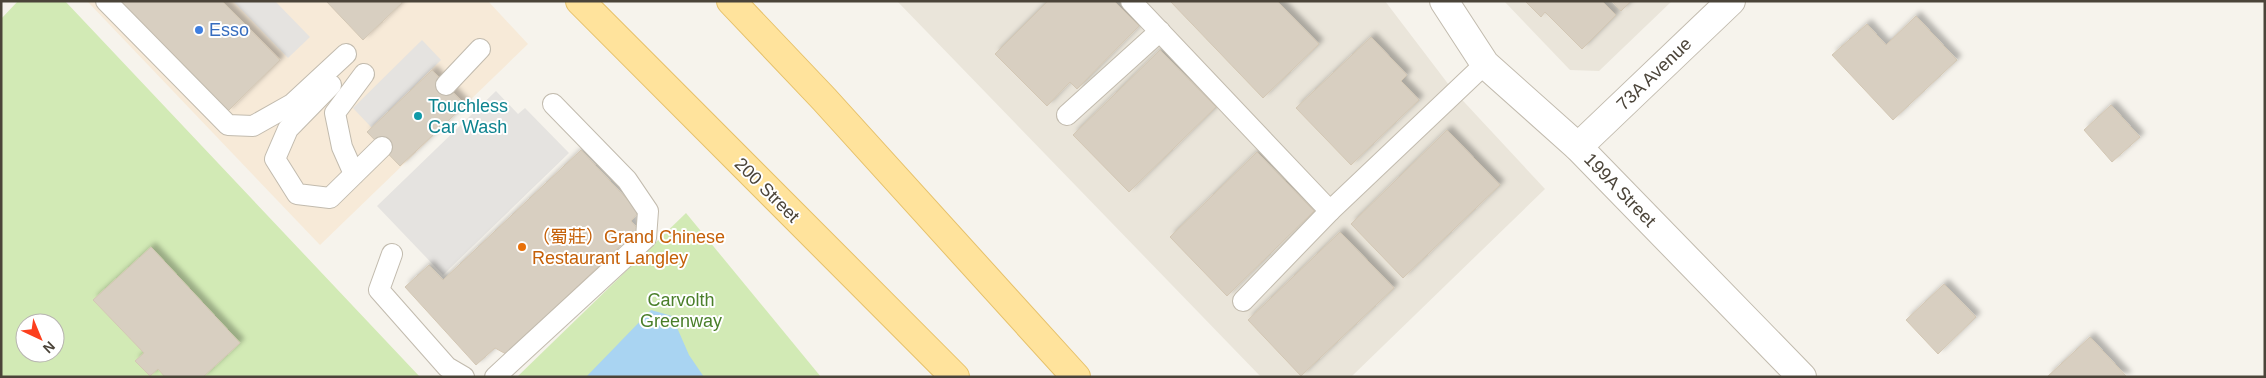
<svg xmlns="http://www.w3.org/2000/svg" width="2266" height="378" font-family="Helvetica,'Noto Sans SC',sans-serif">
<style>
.residential{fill:#eae5da}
.commercial{fill:#f7ead8}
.green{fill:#d2eab5;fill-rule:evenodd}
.parking{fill:#e5e3e0}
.water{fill:#a9d4f2}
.building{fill:#d8cfc1;stroke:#d3c7b4;filter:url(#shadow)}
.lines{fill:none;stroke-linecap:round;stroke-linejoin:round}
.lane-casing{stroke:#c2bbae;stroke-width:22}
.street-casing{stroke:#c2bbae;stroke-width:30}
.primary-casing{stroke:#e6c16a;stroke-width:30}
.lane{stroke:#fff;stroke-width:20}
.street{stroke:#fff;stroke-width:28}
.primary{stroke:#ffe39c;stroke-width:28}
.shop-dot{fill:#3f7fe0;stroke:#fff;stroke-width:2}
.culture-dot{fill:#0f9aa8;stroke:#fff;stroke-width:2}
.food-dot{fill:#e8710a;stroke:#fff;stroke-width:2}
.labels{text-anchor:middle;stroke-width:4;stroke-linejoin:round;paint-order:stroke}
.shop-label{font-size:18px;fill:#366cbe;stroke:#fff;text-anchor:start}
.street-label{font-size:18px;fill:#4b4439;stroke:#fff}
.culture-label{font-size:18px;fill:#0d838f;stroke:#fff;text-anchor:start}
.food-label{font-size:18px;fill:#c56008;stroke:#fff;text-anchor:start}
.park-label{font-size:18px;fill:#4a7f2a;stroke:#fff}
</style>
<defs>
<filter id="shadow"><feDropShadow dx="4.5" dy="-4.5" stdDeviation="2.5" flood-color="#0004"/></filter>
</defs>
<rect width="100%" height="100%" fill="#f6f3ec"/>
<!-- residential -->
<g class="residential">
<polygon points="897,1 1385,1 1452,89 1545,189 1351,377 1261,377"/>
<polygon points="1504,1 1672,1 1599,71 1570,70"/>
</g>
<!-- commercial -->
<polygon class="commercial" points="87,1 488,1 528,44 320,245"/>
<!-- green -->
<g class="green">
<path d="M18 1H65L420 377H1V19ZM25 323H55V353H25Z"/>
<polygon points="686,213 821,377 517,377"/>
</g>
<!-- parking -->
<g class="parking">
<polygon points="233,1 275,1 310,37 288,58"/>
<polygon points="422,40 441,60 372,128 353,108"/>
<polygon points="496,91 518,114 525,108 569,153 443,275 377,206"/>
</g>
<!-- water -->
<polygon class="water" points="651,310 672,316 689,355 704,377 586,377"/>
<!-- building -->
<g class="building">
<polygon points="117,1 222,1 280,60 227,112"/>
<polygon points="326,1 400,1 402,3 363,40"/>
<polygon points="1048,1 1114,1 1139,26 1077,89 1070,82 1047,106 995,54"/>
<polygon points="1170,1 1277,1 1319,44 1263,98"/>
<polygon points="1525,1 1602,1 1616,15 1582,49 1545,12 1541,17"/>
<polygon points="1612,1 1631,1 1621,11"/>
<polygon points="1916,16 1957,60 1893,120 1832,55 1867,24 1886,45"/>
<polygon points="1371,37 1407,75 1401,81 1419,100 1351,165 1296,108"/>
<polygon points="1160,50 1216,107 1129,192 1073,135"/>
<polygon points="432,70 465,105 400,166 367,132"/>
<polygon points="2111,105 2140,137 2112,162 2084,130"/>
<polygon points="1447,130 1500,185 1403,278 1351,224"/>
<polygon points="581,150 639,212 631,221 638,229 506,354 495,348 476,365 405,287 429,265 443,280"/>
<polygon points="1257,152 1314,211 1227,296 1170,237"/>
<polygon points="1340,232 1394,288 1301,376 1248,320"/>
<polygon points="151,247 240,343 203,377 165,377 158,369 150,376 135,361 144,353 93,300"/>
<polygon points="1944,284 1976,317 1938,354 1906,320"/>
<polygon points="2090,337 2127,377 2047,377"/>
</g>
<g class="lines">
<defs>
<g id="lane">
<polyline points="106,1 228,125 253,126 292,104 346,54"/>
<polyline points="1131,1 1330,211 1485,64"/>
<polyline points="331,85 288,129 275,159 297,194 330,198 382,147"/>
<polyline points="446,85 480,49"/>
<polyline points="1067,115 1160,31"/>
<polyline points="354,174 342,147 335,113 364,74"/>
<polyline points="392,254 379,290 447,367 464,377"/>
<polyline points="1243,301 1330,211"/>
<polyline points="495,377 646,238 648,211 627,180 553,104"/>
</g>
<g id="street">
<polyline points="1444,1 1485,64 1578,147 1802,377"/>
<polyline points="1578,147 1731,1"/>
</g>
<g id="primary">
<polyline points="580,1 955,377"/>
<polyline points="731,1 824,99 1076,377"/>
</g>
</defs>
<!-- lane casing -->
<use href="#lane" class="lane-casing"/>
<!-- street casing -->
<use href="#street" class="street-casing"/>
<!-- primary casing -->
<use href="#primary" class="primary-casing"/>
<!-- lane -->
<use href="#lane" class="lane"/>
<!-- street -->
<use href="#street" class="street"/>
<!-- primary -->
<use href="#primary" class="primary"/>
</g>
<!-- markers -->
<circle class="shop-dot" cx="199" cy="30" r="5"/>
<circle class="culture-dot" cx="418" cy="116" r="5"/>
<circle class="food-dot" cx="522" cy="247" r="5"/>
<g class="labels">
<!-- shop labels -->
<g class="shop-label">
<text x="209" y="36">Esso</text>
</g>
<!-- street labels -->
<g class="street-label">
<text transform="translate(1654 74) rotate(-44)" y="6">73A Avenue</text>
<text transform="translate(767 190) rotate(45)" y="6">200 Street</text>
<text transform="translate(1620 190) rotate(46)" y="6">199A Street</text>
</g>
<!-- culture labels -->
<g class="culture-label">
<text x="428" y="112">Touchless<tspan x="428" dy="21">Car Wash</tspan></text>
</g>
<!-- food labels -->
<g class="food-label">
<text x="532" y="243">（蜀莊）Grand Chinese<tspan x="532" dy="21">Restaurant Langley</tspan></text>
</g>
<!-- park labels -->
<g class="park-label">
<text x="681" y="306">Carvolth<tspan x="681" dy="21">Greenway</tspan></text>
</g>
</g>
<!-- border -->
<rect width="2266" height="378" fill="none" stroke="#4b4439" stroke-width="5"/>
<!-- north arrow -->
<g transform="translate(40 338) rotate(136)"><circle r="24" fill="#ffffff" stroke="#b7b4b0"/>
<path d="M0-4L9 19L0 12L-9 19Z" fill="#fc3f1d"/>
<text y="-8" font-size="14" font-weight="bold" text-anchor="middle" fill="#4b4439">N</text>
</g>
</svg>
